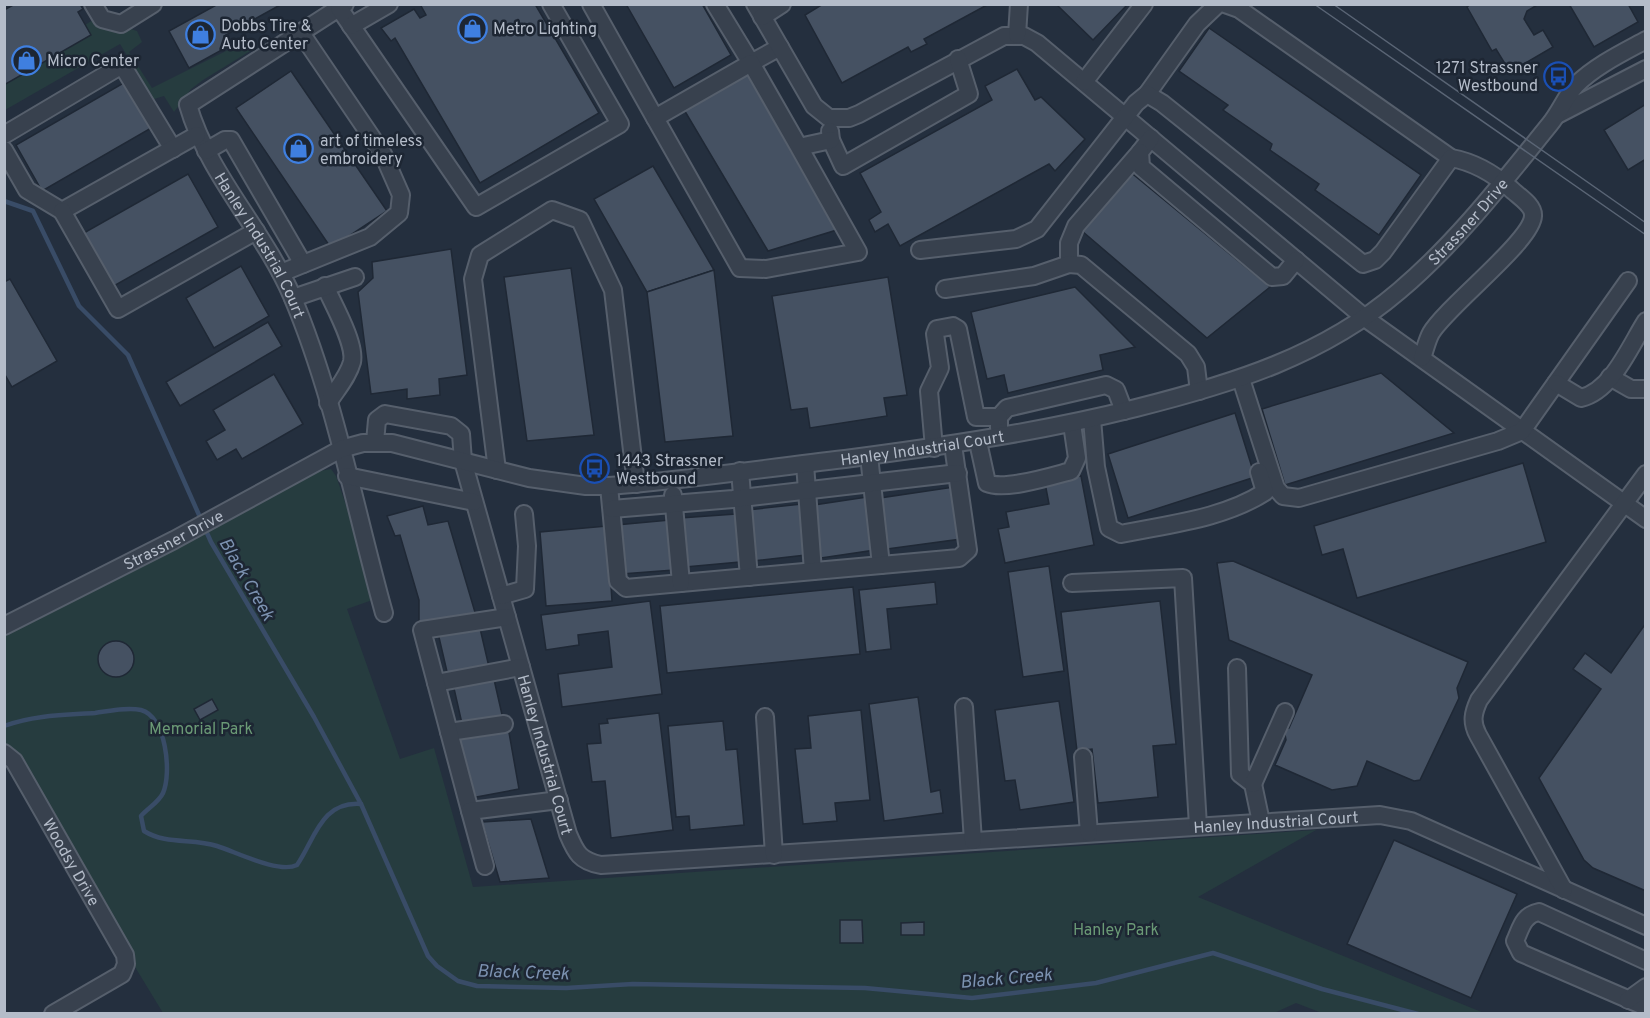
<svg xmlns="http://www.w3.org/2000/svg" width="1650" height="1018" font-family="Overpass,sans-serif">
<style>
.green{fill:#263c3f}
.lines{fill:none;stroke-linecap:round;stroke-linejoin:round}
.stream{stroke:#394c67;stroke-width:4.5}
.building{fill:#455162;stroke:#1f2835;stroke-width:1.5}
.minor-casing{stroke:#565f6c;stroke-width:20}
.minor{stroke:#38414e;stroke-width:16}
.tram{stroke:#5a6575;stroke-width:1.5}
.labels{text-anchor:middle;stroke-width:5;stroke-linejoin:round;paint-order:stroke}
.poi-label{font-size:16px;fill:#b4bcc9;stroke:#1d2633;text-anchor:start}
.street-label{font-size:16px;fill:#b4bcc9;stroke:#1d2633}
.park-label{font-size:16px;fill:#6b9a76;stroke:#1d2633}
.water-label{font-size:18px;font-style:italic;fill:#7c92b1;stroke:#1d2633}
</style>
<rect width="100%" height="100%" fill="#242f3e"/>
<!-- green -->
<g class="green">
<path d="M93 20C103 32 114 34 128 28L137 31 142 42 129 52 152 88 228 50C235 39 246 32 256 45L255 48 203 80 191 89 174 112 164 96 154 99 120 44 5 110 4 85 91 35 85 25Z"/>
<polygon points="331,469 336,476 378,598 347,609 400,759 434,748 473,887 1316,830 1198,897 1484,1013 1322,1013 1296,1003 1272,1014 163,1013 5,753 5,626 233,508 320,471"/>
</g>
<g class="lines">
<!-- stream -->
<g class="stream">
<polyline points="4,201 33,211 79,306 128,355 211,542 314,717 361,804 428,956 437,966 458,981 477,986 566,988 633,984 865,988 972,998 1096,983 1213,953 1322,989 1418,1014"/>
<path d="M4 726C34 715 64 715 95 713 110 711 127 707 141 710 166 716 172 773 163 793 159 802 148 808 141 816L144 831C166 845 193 838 217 846 236 852 279 874 297 865 315 839 321 801 361 804"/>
</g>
</g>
<!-- building -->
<g class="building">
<polygon points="15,4 80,4 83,9 78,12 91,35 4,85 4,10"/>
<polygon points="218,4 282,4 224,36 229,46 189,68 169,31"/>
<polygon points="420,4 535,4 599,113 480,183 395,38 391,41 381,28 414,9 420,18 426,15"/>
<polygon points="626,4 702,4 731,55 674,88"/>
<polygon points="823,4 987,4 987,5 924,39 927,44 911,52 908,47 842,83 805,15"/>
<polygon points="1056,4 1128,4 1093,40"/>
<polygon points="1471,4 1539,4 1527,11 1524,19 1534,35 1543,30 1553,47 1510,72 1496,49 1492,51 1467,7"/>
<polygon points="1569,4 1628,4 1638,22 1594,47"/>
<polygon points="1209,28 1421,175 1379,235 1315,190 1319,184 1270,150 1272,144 1223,110 1228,105 1179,71"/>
<polygon points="1017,69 1035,100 1041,97 1085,139 1055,171 1049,164 900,246 888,224 875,232 869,220 881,212 860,173 992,100 985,86"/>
<polygon points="749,70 840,229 768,251 683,108"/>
<polygon points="291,71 387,211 331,248 236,108"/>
<polygon points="127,81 153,127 42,191 16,145"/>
<polygon points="1646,104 1646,159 1628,170 1604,130"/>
<polygon points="653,166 714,270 647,292 594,199"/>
<polygon points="1129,171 1270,287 1207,338 1082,231"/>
<polygon points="188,174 218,227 112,287 82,234"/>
<polygon points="451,249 467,375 439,379 440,395 407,399 407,389 371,394 358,292 373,278 372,262"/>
<polygon points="241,266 269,316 214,348 186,298"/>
<polygon points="571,268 594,435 527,441 504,277"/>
<polygon points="714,270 733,436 665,442 647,292"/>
<polygon points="888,277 907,395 884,398 887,416 810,428 807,408 791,410 772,296"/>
<polygon points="10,279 57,361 12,387 4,373 4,282"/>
<polygon points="1075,287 1135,347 1100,355 1103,370 1008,393 1004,375 987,379 971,312"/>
<polygon points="268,322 282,346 180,406 166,382"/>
<polygon points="1381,373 1454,433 1285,485 1262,409"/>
<polygon points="274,374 303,424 242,459 236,449 217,460 206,441 225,430 213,410"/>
<polygon points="1235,413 1255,477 1128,518 1108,454"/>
<polygon points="1523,463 1546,542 1357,598 1343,549 1322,555 1314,526"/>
<polygon points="1081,476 1094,545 1005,563 998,529 1009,527 1006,512 1049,504 1045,483"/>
<polygon points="954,487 961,539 887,549 880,498"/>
<polygon points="867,497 875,550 821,558 814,505"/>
<polygon points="802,504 806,555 752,561 747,510"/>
<polygon points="423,506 428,525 448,521 477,619 419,623 419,600 400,535 395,536 387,516"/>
<polygon points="736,514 740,562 685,567 680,518"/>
<polygon points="670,520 674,570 621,574 616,525"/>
<polygon points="607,526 612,601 546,606 540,532"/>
<polygon points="1233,561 1468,662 1457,688 1459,698 1420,780 1414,781 1367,761 1357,786 1332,790 1275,765 1286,740 1284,729 1289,728 1312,675 1229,640 1217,563"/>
<polygon points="1049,566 1064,671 1023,677 1008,572"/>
<polygon points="935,582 937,604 887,609 891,649 866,652 859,590"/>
<polygon points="853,587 860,654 667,673 660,606"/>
<polygon points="650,601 662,694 562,707 558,674 612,667 608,631 578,635 579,645 546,650 541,615"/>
<polygon points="1160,601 1176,744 1153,746 1158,797 1098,803 1092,749 1077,751 1061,612"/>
<polygon points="1646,623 1646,891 1593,868 1584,860 1539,778 1601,689 1573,669 1585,653 1611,673"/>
<polygon points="479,624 489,667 448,676 438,633"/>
<circle cx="116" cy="659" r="18"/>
<polygon points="493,675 503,719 463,728 453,684"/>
<polygon points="918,697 931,792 940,790 943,813 884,821 869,704"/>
<polygon points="212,699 218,710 200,720 194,709"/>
<polygon points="1059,701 1074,802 1020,810 1015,780 1005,781 995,710"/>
<polygon points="861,710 870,800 835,803 837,821 803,824 795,749 811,748 808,716"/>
<polygon points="659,713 673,830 611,838 605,781 592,782 587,744 601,743 599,724 608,723 607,719"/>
<polygon points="723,721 726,750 737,749 744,825 690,830 689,816 676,817 668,726"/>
<polygon points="508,727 519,789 471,798 459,735"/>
<polygon points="531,819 549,878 500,882 482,822"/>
<polygon points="1394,840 1517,894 1471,998 1347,944"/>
<polygon points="840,920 862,920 863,943 840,943"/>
<polygon points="924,922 924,935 901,935 901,923"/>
</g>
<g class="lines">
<defs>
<g id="minor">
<polyline points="93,4 102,19 121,24 153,4"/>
<path id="s1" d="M345 4 188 105C208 175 263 229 292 296 334 395 355 509 384 613"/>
<polyline points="591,4 655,118"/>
<polyline points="715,4 751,63 780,47"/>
<polyline points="755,4 814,106 829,118 849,118 859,114 1004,36 1024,36 1037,43 1365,318 1646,519"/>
<polyline points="1225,4 1239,9 1451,158"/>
<polyline points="339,8 476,207 620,124 551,4"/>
<polyline points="762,17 782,4"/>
<polyline points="351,26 389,4"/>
<polyline points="1017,35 1019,4"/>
<polyline points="1084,82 1144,4"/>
<polyline points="1147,94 1197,24 1218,4"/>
<polyline points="1559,114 1646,69"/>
<polyline points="830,131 831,140 843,166 969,94 958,59"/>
<polyline points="4,135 122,65 173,149"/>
<polyline points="1151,138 1140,152 1141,167 1272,277 1283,276 1296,260"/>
<polyline points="799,147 858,252 766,269 740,268 655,118 751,63 799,147 831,140"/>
<polyline points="4,150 27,190 62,211 197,135"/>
<polyline points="206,151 225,140 231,140 303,264"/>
<polyline points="62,211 118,309 256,231"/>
<path d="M920 250 1016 239 1037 229 1136 103 1147 94 1162 103 1363 264 1375 260 1383 252 1451 158C1474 162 1493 173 1511 189 1518 196 1534 205 1533 216 1532 241 1446 307 1431 333 1427 340 1425 350 1422 358"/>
<polyline points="1069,264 1069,243 1076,226 1140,152"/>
<polyline points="281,273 370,237 399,213 401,195 383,154 301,33"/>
<path d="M325 286C333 304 356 344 352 362 348 377 336 390 328 403"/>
<polyline points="945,289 1034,276 1069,264 1081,265 1188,354 1196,367 1199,391"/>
<polyline points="293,298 355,277"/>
<polyline points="1610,377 1631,389 1646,389"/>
<polyline points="1241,379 1276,488 1283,496 1299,498 1498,441 1522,431 1628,281"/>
<path d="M1556 383 1581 398C1612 391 1630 346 1646 321"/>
<path d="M1092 419 1096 467 1109 528 1121 534C1169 524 1223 519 1265 492L1259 472"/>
<polyline points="999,428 999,417 1007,408 1106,385 1116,390 1124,411"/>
<path id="s2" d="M375 442 377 420 385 414 451 426 461 434 463 461 568 834C576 853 580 861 601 865L1380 815 1411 821 1646 926"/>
<path d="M978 442 987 483C1005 491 1052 476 1071 471L1077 458 1072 424"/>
<polyline points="934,448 929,391 940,368 935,334 937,329 953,326 958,329 976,417 999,417"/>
<polyline points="869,456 881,565"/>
<polyline points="805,464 813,571"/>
<polyline points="497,470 473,279 480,255 552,210 580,220 613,290 636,484"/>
<polyline points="740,471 749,577"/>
<polyline points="347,476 474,502"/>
<polyline points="609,486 618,581 626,588 959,558 968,550 953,445"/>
<polyline points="673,495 681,583"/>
<polyline points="612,509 733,499 958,473"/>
<polyline points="1072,583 1183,578 1198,826"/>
<polyline points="501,596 525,589 527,546 524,514"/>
<path id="s3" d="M4 626 174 540 341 449 363 443H392L529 478 586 486H609C688 480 766 468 845 459 943 446 1040 432 1136 408 1232 384 1323 356 1399 291 1456 243 1503 182 1550 124 1560 112 1566 96 1576 85 1595 66 1622 53 1646 40"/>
<polyline points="1237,668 1240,774 1253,784 1261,822"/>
<polyline points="436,683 521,667"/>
<polyline points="964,707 973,841"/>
<polyline points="765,717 774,855"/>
<polyline points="449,732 504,724"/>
<path id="s4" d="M4 753 14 761 125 955 126 964 122 974 53 1014"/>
<polyline points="1083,757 1089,833"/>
<polyline points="1253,784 1285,712"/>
<polyline points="470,811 422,630 507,617"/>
<polyline points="485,866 470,811 559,800"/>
<path d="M1564 890 1478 735C1471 722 1473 713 1479 700L1646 474"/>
<path d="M1646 961 1539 912C1523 915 1521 928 1515 941L1521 953 1646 1007"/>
<polyline points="1628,1000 1646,987"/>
</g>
</defs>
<!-- minor casing -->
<use href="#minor" class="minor-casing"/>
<!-- minor -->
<use href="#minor" class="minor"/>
<!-- tram -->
<g class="tram">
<polyline points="1314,4 1646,235"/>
<polyline points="1333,4 1646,223"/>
</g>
</g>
<!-- icons -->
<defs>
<symbol id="shop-ring" viewBox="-11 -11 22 22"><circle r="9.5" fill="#1d2633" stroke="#3f7fe0" stroke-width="1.5"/><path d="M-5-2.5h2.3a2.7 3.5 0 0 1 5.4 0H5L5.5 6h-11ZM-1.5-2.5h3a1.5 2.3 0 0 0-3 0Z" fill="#3f7fe0"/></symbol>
<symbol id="bus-ring" viewBox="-11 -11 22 22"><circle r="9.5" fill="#1d2633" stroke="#1a4fb4" stroke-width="1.5"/><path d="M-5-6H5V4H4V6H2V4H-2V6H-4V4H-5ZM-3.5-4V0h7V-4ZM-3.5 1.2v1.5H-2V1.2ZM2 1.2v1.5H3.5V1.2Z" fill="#1a4fb4"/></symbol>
</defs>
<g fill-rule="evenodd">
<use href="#shop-ring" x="456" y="12" width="33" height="33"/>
<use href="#shop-ring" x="184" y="18" width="33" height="33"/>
<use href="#shop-ring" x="10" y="44" width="33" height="33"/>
<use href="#bus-ring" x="1542" y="60" width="33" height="33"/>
<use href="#shop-ring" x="282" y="132" width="33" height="33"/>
<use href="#bus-ring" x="578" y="452" width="33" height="33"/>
</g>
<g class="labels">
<!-- poi labels -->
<g class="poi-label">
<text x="221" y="31">Dobbs Tire &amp;<tspan x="221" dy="18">Auto Center</tspan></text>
<text x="493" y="34">Metro Lighting</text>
<text x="47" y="66">Micro Center</text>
<text x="1538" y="73" text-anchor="end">1271 Strassner<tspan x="1538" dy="18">Westbound</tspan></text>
<text x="320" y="146">art of timeless<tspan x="320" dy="18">embroidery</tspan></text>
<text x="616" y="466">1443 Strassner<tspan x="616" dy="18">Westbound</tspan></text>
</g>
<!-- street labels -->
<g class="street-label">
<text dy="6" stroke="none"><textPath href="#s3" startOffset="1576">Strassner Drive</textPath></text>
<text dy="6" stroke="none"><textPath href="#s1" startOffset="345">Hanley Industrial Court</textPath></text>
<text dy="6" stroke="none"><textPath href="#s3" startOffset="970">Hanley Industrial Court</textPath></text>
<text dy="6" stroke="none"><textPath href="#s3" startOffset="190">Strassner Drive</textPath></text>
<text dy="6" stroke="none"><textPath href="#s2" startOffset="444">Hanley Industrial Court</textPath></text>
<text dy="6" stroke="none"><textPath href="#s2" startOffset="1251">Hanley Industrial Court</textPath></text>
<text dy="6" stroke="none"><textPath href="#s4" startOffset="129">Woodsy Drive</textPath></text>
</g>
<!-- park labels -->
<g class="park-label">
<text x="201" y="734">Memorial Park</text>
<text x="1116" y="935">Hanley Park</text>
</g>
<!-- water labels -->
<g class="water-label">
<text transform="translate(247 579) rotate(60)" y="6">Black Creek</text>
<text transform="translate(523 972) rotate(2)" y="6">Black Creek</text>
<text transform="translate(1006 978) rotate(-5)" y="6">Black Creek</text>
</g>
</g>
<!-- border -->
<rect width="1650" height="1018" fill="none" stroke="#b4bcc9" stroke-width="12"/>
</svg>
